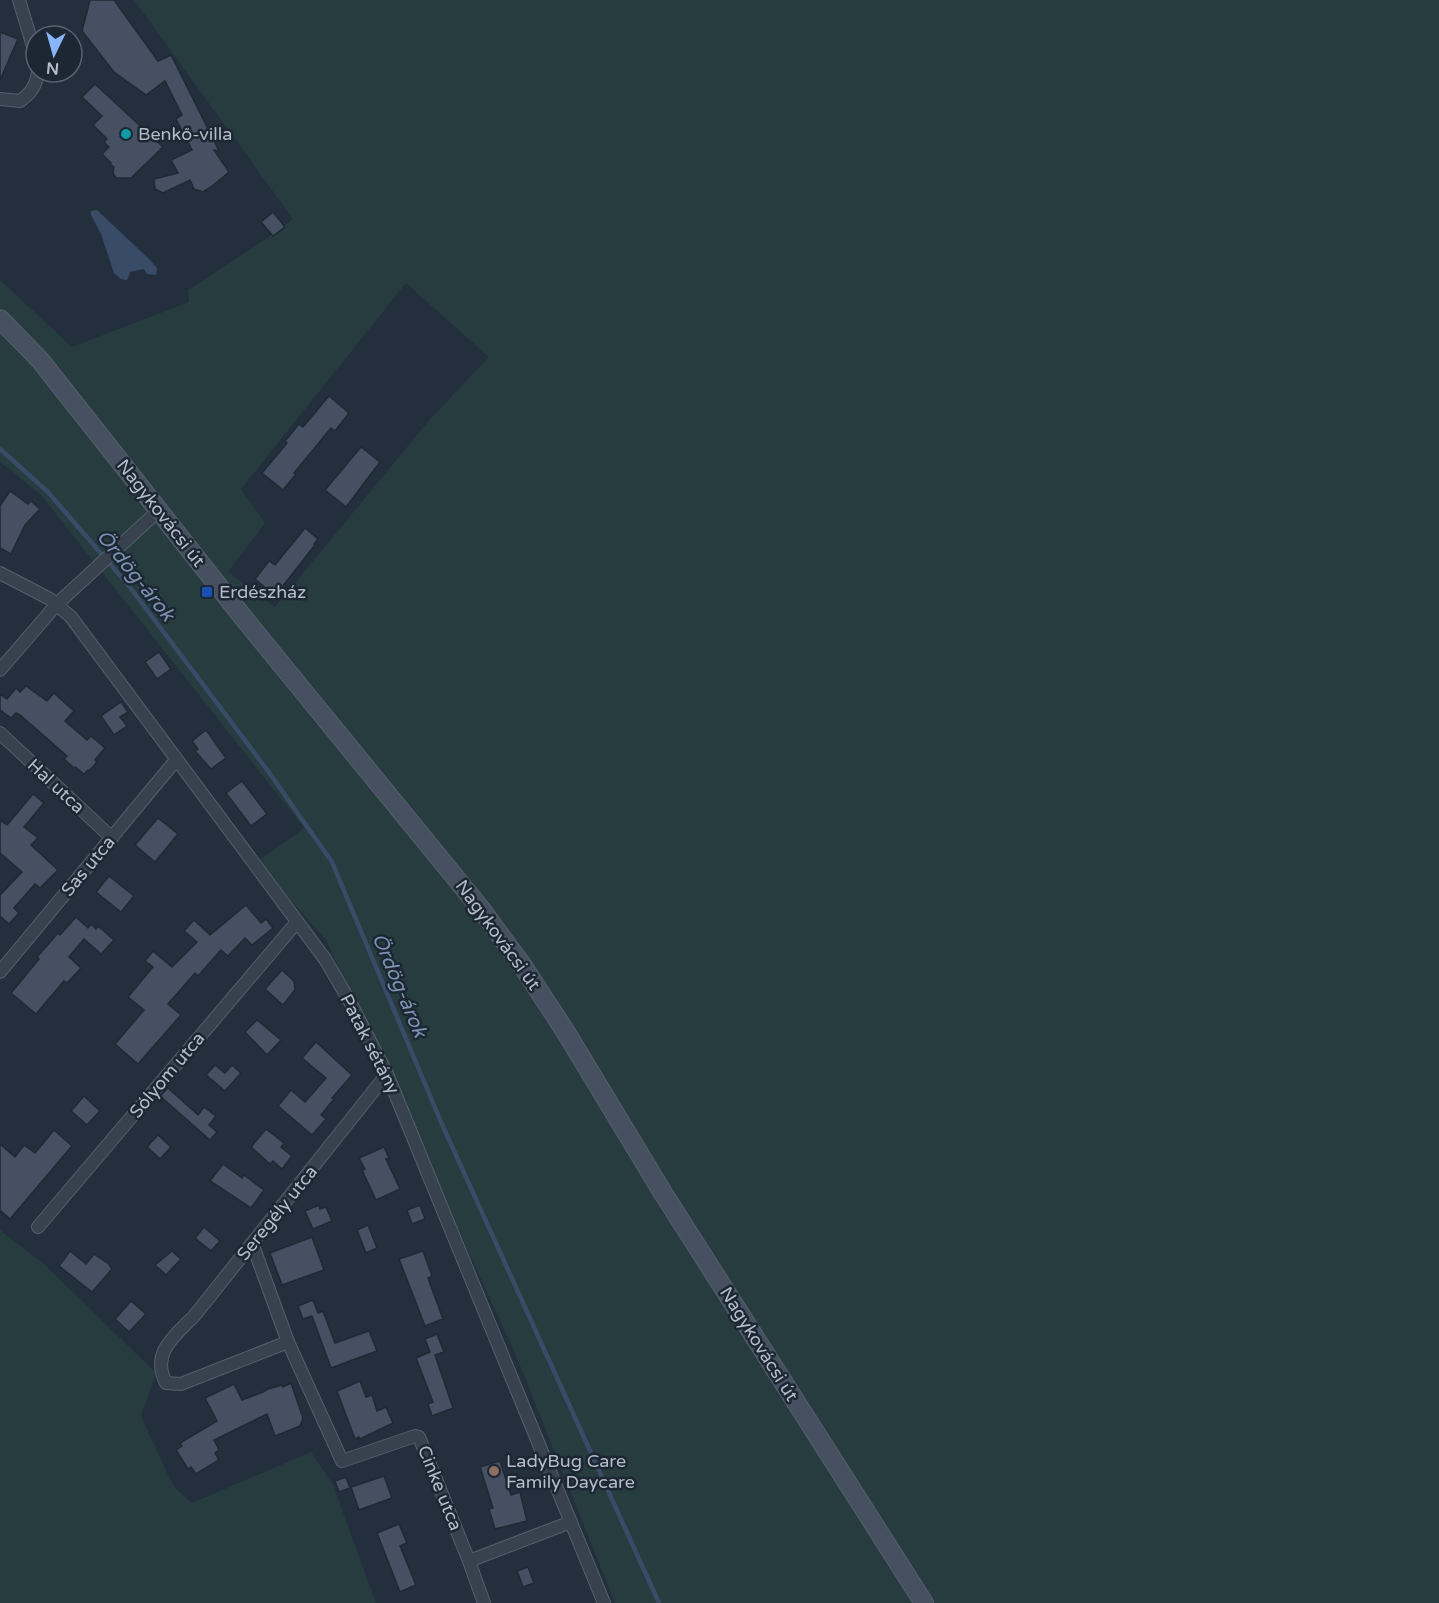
<svg xmlns="http://www.w3.org/2000/svg" width="1439" height="1603" font-family="'Varela Round',sans-serif">
<style>
.green{fill:#263c3f;fill-rule:evenodd}
.water{fill:#394c67}
.lines{fill:none;stroke-linecap:round;stroke-linejoin:round}
.stream{stroke:#394c67;stroke-width:4.5}
.building{fill:#455162;stroke:#1f2835;stroke-width:1.5}
.street-casing{stroke:#565f6c;stroke-width:14}
.secondary-casing{stroke:#565f6c;stroke-width:20}
.street{stroke:#38414e;stroke-width:12}
.secondary{stroke:#465061;stroke-width:18}
.culture-dot{fill:#0f9aa8;stroke:#1d2633;stroke-width:2}
.transit-dot{fill:#1a4fb4;stroke:#1d2633;stroke-width:2}
.education-dot{fill:#8d6e63;stroke:#1d2633;stroke-width:2}
.labels{text-anchor:middle;stroke-width:5;stroke-linejoin:round;paint-order:stroke}
.poi-label{font-size:18px;fill:#b4bcc9;stroke:#1d2633;text-anchor:start}
.street-label{font-size:18px;fill:#b4bcc9;stroke:#1d2633}
.water-label{font-size:20px;font-style:italic;fill:#7c92b1;stroke:#1d2633}
</style>
<rect width="100%" height="100%" fill="#242f3e"/>
<!-- green -->
<g class="green">
<path d="M134 0H1439V1603H615L517 1358 326 940 257 862 304 828 41 495 0 462V280L72 347 189 302 188 290 266 239 293 219ZM406 283 489 357 432 417 275 607 228 572 265 523 241 489Z"/>
<polygon points="0,1230 44,1264 156,1373 141,1416 169,1477 175,1488 192,1503 311,1452 333,1485 376,1603 0,1603"/>
</g>
<!-- water -->
<polygon class="water" points="97,210 149,259 157,268 156,275 147,274 144,269 130,272 128,278 126,280 121,279 114,273 101,234 91,215 91,211"/>
<g class="lines">
<!-- stream -->
<polyline class="stream" points="0,449 48,492 129,586 268,771 332,862 441,1122 659,1603"/>
</g>
<!-- building -->
<g class="building">
<polygon points="90,0 114,0 158,61 171,55 219,151 214,150 229,172 211,187 203,192 194,189 190,180 163,193 155,189 154,179 178,173 171,160 192,150 176,119 182,115 165,81 146,95 114,72 82,31"/>
<polygon points="0,32 18,39 0,80"/>
<polygon points="95,84 163,147 131,178 116,178 113,173 114,167 110,164 111,163 102,154 109,147 104,142 107,139 93,125 102,116 82,97"/>
<polygon points="273,212 285,227 273,236 261,222"/>
<polygon points="329,396 349,413 335,431 331,428 294,473 296,474 283,490 262,473 287,443 285,441 299,424 303,427"/>
<polygon points="361,447 380,462 346,507 325,490"/>
<polygon points="10,491 28,504 31,501 40,509 25,525 11,554 0,548 0,506"/>
<polygon points="305,528 318,539 314,544 315,545 275,596 255,579 269,561 275,565"/>
<polygon points="159,652 171,669 157,679 145,662"/>
<polygon points="26,686 47,701 54,693 74,711 65,721 87,740 91,736 105,748 95,760 97,762 89,771 88,770 84,774 75,767 74,768 64,759 67,756 20,715 16,713 11,718 0,710 0,694 7,699 16,688 20,692"/>
<polygon points="121,702 128,712 120,717 127,726 114,735 101,716"/>
<polygon points="206,730 226,758 211,769 195,751 198,749 192,741"/>
<polygon points="242,781 267,814 251,826 226,793"/>
<polygon points="33,794 44,803 24,827 38,838 31,845 58,870 40,888 35,884 14,908 19,913 9,924 0,916 0,895 22,872 0,853 0,820 7,825"/>
<polygon points="158,818 178,834 155,862 135,845"/>
<polygon points="109,876 134,896 121,912 96,892"/>
<polygon points="246,905 261,923 266,919 273,928 252,945 245,938 228,956 221,950 198,976 195,973 168,1004 181,1015 138,1064 115,1044 144,1010 128,997 153,967 145,961 153,951 172,967 197,942 184,931 194,920 210,935"/>
<polygon points="76,917 88,928 91,924 96,929 98,926 114,940 101,954 84,939 69,957 81,968 67,983 64,981 36,1014 11,993 39,959 37,957 58,933 60,935"/>
<polygon points="282,970 294,981 295,990 283,1005 265,989"/>
<polygon points="257,1020 281,1040 267,1055 245,1032"/>
<polygon points="316,1042 352,1075 332,1098 334,1099 321,1115 326,1119 312,1135 278,1106 291,1090 305,1102 326,1078 302,1058"/>
<polygon points="215,1065 225,1073 232,1065 241,1073 225,1091 206,1075"/>
<polygon points="168,1088 198,1115 204,1107 216,1116 209,1125 217,1132 210,1140 160,1096"/>
<polygon points="84,1096 100,1111 87,1125 71,1111"/>
<polygon points="266,1129 284,1143 281,1147 292,1156 282,1169 273,1161 270,1164 251,1147"/>
<polygon points="54,1130 72,1146 10,1219 0,1210 0,1144 15,1157 24,1145 35,1153"/>
<polygon points="158,1135 171,1147 160,1159 147,1147"/>
<polygon points="384,1147 389,1158 386,1159 400,1189 376,1200 362,1170 365,1169 359,1158"/>
<polygon points="223,1164 242,1178 244,1175 264,1190 251,1208 210,1181"/>
<polygon points="319,1205 320,1209 326,1207 332,1221 313,1229 305,1211"/>
<polygon points="420,1205 425,1219 412,1224 407,1210"/>
<polygon points="368,1225 377,1248 366,1253 357,1230"/>
<polygon points="204,1227 220,1241 211,1251 195,1238"/>
<polygon points="312,1237 324,1270 282,1285 270,1253"/>
<polygon points="70,1251 86,1264 94,1254 108,1263 112,1269 92,1292 59,1266"/>
<polygon points="172,1251 181,1259 166,1275 155,1265"/>
<polygon points="423,1251 432,1276 428,1278 443,1319 425,1326 399,1259"/>
<polygon points="313,1300 318,1313 323,1311 335,1343 369,1331 377,1351 331,1368 312,1316 303,1319 298,1306"/>
<polygon points="131,1301 146,1314 129,1332 115,1319"/>
<polygon points="437,1334 444,1352 435,1355 453,1408 432,1416 428,1404 433,1402 416,1358 430,1352 425,1339"/>
<polygon points="360,1381 366,1397 372,1395 377,1411 386,1407 393,1423 360,1439 359,1437 355,1439 337,1391"/>
<polygon points="291,1383 303,1418 300,1426 275,1436 267,1414 214,1440 219,1450 215,1453 219,1460 196,1474 191,1467 188,1469 176,1450 182,1446 180,1443 217,1421 205,1398 234,1384 242,1400 263,1392 268,1389 282,1385 283,1387"/>
<polygon points="500,1461 511,1495 520,1492 527,1521 495,1529 489,1509 493,1508 480,1467"/>
<polygon points="384,1476 392,1498 359,1510 351,1487"/>
<polygon points="346,1477 350,1488 339,1492 335,1481"/>
<polygon points="399,1524 407,1543 400,1546 416,1585 400,1592 377,1533"/>
<polygon points="528,1567 534,1583 523,1587 517,1571"/>
</g>
<g class="lines">
<defs>
<g id="street">
<polyline points="19,0 36,56"/>
<path d="M0 99 20 101C31 93 36 86 38 72"/>
<polyline points="0,573 50,599 71,617 325,959 350,1002 387,1074 604,1603"/>
<polyline points="0,670 57,604 159,510"/>
<polyline points="0,733 112,838"/>
<polyline points="0,972 176,760"/>
<polyline points="38,1227 297,922"/>
<polyline points="252,1243 288,1342 342,1461 415,1436 419,1437 469,1561 484,1603"/>
<path d="M288 1342 181 1384 166 1383C150 1352 176 1335 195 1315L387 1074"/>
<polyline points="469,1561 571,1522"/>
</g>
<polyline id="secondary" points="0,319 40,360 242,616 481,909 522,965 567,1034 663,1193 924,1603"/>
</defs>
<!-- street casing -->
<use href="#street" class="street-casing"/>
<!-- secondary casing -->
<use href="#secondary" class="secondary-casing"/>
<!-- street -->
<use href="#street" class="street"/>
<!-- secondary -->
<use href="#secondary" class="secondary"/>
</g>
<!-- markers -->
<circle class="culture-dot" cx="126" cy="134" r="6"/>
<rect class="transit-dot" x="201" y="586" width="12" height="12" rx="3"/>
<circle class="education-dot" cx="494" cy="1471" r="6"/>
<g class="labels">
<!-- poi labels -->
<g class="poi-label">
<text x="138" y="140">Benkő-villa</text>
<text x="219" y="598">Erdészház</text>
<text x="506" y="1467">LadyBug Care<tspan x="506" dy="21">Family Daycare</tspan></text>
</g>
<!-- street labels -->
<g class="street-label">
<text transform="translate(161 513) rotate(52)" y="6">Nagykovácsi út</text>
<text transform="translate(56 786) rotate(43)" y="6">Hal utca</text>
<text transform="translate(88 866) rotate(-50)" y="6">Sas utca</text>
<text transform="translate(498 935) rotate(54)" y="6">Nagykovácsi út</text>
<text transform="translate(370 1044) rotate(63)" y="6">Patak sétány</text>
<text transform="translate(167 1075) rotate(-50)" y="6">Sólyom utca</text>
<text transform="translate(277 1213) rotate(-51)" y="6">Seregély utca</text>
<text transform="translate(759 1344) rotate(58)" y="6">Nagykovácsi út</text>
<text transform="translate(440 1488) rotate(68)" y="6">Cinke utca</text>
</g>
<!-- water labels -->
<g class="water-label">
<text transform="translate(136 575) rotate(51)" y="7">Ördög-árok</text>
<text transform="translate(400 985) rotate(67)" y="7">Ördög-árok</text>
</g>
</g>
<!-- north arrow -->
<g transform="translate(54 54) rotate(185)"><circle r="28" fill="#1d2633" stroke="#59626f" stroke-width="1.5"/>
<path d="M0-4.5L10 22L0 15L-10 22Z" fill="#8ab4f8"/>
<text y="-9" font-size="16" font-weight="bold" text-anchor="middle" fill="#b4bcc9">N</text>
</g>
</svg>
